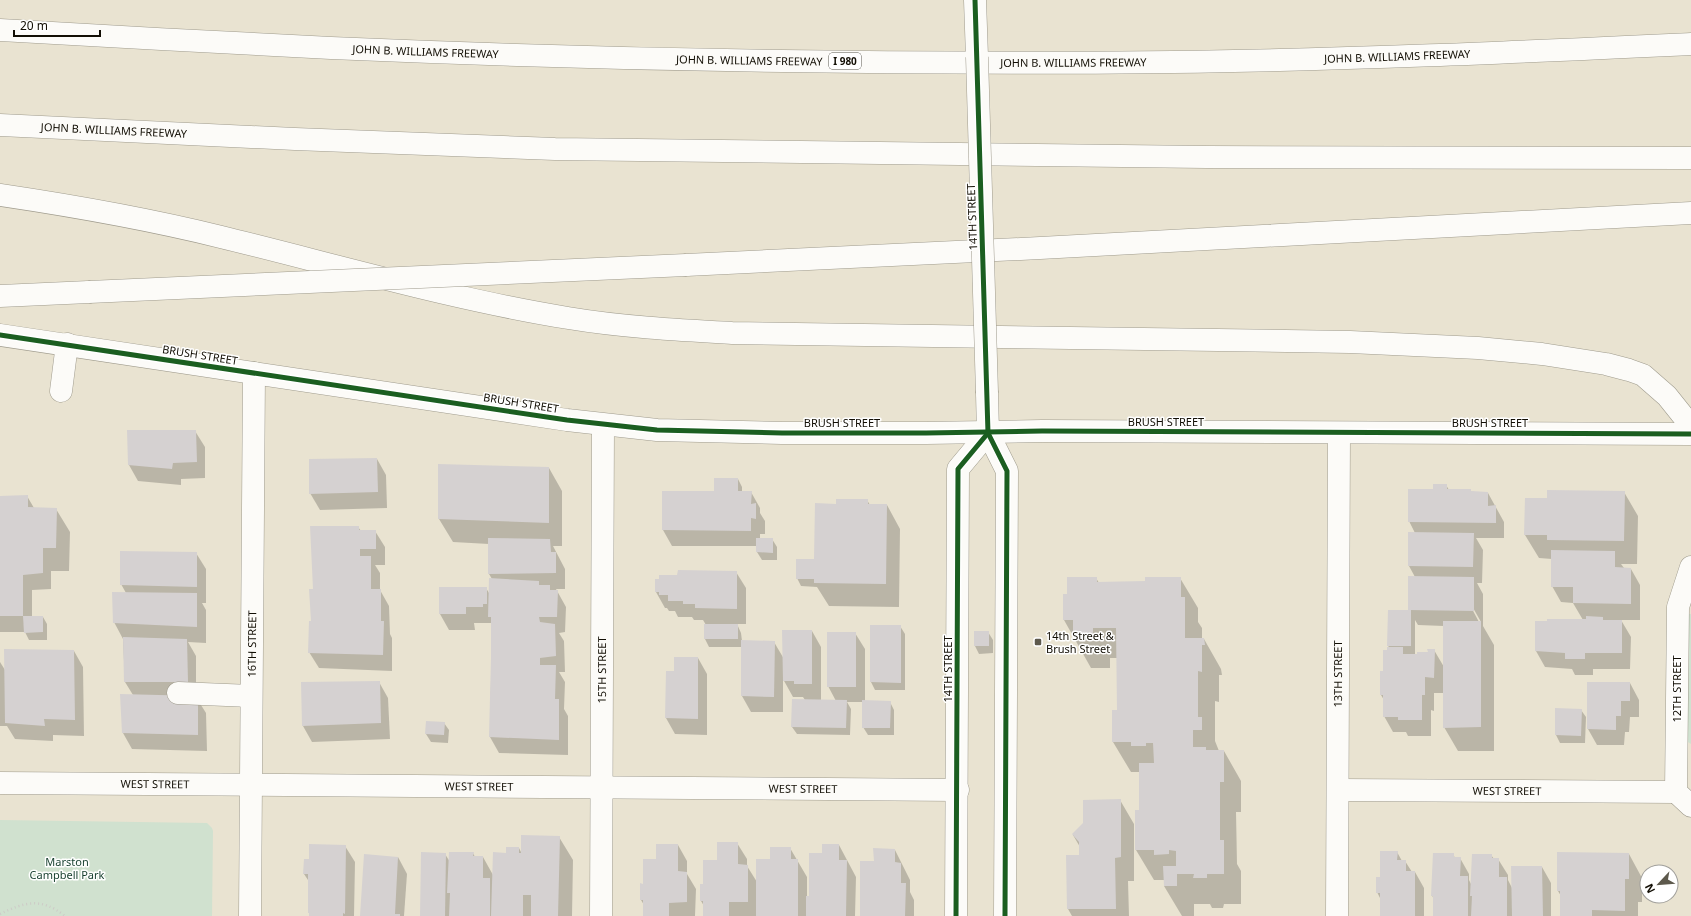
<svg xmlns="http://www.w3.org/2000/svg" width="1691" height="916" font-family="'Noto Sans',sans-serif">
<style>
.green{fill:#d0e1cf}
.shadow{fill:#0003;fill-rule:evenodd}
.building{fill:#d5d1d1}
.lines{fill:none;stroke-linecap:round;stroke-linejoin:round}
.minor-casing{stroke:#9f9b8d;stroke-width:23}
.major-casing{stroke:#9f9b8d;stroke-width:23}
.highway-casing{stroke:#9f9b8d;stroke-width:23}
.path{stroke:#cdcbc7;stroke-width:2.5;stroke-dasharray:1 3;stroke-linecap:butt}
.minor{stroke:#fcfbf8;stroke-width:22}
.major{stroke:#fcfbf8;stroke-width:22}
.highway{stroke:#fcfbf8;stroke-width:22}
.major-bridge-casing{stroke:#9f9b8d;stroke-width:23;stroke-linecap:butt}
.highway-bridge-casing{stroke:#9f9b8d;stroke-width:23;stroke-linecap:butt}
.major-bridge{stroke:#fcfbf8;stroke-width:22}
.highway-bridge{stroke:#fcfbf8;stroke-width:22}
.cycleway-casing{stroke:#fff;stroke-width:8}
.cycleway{stroke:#1b5e20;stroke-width:5}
.poi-dot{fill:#5d594c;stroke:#fff;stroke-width:1.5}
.labels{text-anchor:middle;stroke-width:3;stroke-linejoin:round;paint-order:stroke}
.shield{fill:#fff;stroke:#59564f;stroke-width:1}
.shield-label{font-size:10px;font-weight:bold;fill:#120e04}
.street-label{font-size:11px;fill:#120e04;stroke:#fff}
.poi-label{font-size:11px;fill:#120e04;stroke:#fff;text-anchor:start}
.park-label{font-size:11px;fill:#153e2d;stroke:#fff}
</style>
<rect width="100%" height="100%" fill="#e9e3d1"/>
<!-- green -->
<g class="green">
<polygon points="1688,614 1691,614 1691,744 1688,742"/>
<polygon points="0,820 207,823 212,828 213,831 212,916 0,916"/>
</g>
<!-- shadow -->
<g class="shadow">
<polygon points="195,431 205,447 205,478 181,479 181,485 138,481 129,465"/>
<polygon points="377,459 386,475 387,508 320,510 310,493"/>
<polygon points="549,468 562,491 562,546 553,546 565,569 565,589 556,589 566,607 565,632 559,633 564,641 565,672 559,672 565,682 564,709 568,716 568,755 499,753 490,737 492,623 474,623 475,630 449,630 440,614 440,588 486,588 489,593 492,579 489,574 489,544 453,542 439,519"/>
<polygon points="738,479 742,487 742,492 751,492 760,508 760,513 765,521 765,534 760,534 760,539 772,539 777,547 777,560 762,560 757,552 757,546 672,546 663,530 715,492"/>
<path d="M1446 485 1449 490 1488 493 1504 522V538H1476L1483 550 1482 583H1477L1483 594V626L1494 645V751H1458L1444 727V693H1434V711L1431 710V736H1408L1406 732H1393L1384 716V700L1381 695V672H1384L1390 648 1388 646 1410 611 1415 577 1409 566 1415 533 1409 521 1434 490ZM1472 606 1481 622H1479L1471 607ZM1415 620 1418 625 1444 626V667L1434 650 1429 653 1415 655Z"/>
<polygon points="1624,492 1638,516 1637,564 1621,564 1624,568 1631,569 1640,585 1640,620 1621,620 1631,637 1630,669 1593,669 1593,675 1575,675 1572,669 1545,667 1536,651 1583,620 1573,603 1561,602 1552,586 1552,559 1539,558 1525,535 1548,499"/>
<polygon points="27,496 34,508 56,509 70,532 69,571 51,571 51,589 32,590 32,617 43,617 47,624 47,640 29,640 25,632 0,632 0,497"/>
<polygon points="867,500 870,505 887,505 900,529 899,607 829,606 817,587 801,586 797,578 815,563 837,505"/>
<polygon points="358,527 361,531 375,531 385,547 385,565 375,565 380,573 380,590 389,606 390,634 392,638 392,671 319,668 309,652 314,590"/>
<polygon points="196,553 206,569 206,603 202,603 206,610 206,643 188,642 196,656 196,697 206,713 207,751 132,749 123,733 133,695 125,682 123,639 114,622 126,593 121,584"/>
<polygon points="736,572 746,588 746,624 737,624 741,633 742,641 774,642 784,659 812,631 821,647 821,701 836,701 828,686 855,633 865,649 865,701 890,702 894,710 894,735 868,735 863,727 863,702 847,702 851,709 850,735 797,734 792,727 805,700 803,697 793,697 783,679 783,712 751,712 742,696 742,647 709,647 705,639 706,625 703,620 694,620 692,617 678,617 675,611 669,611 667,608 665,608 656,592"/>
<polygon points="1096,578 1099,583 1146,582 1180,578 1198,608 1198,622 1202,628 1202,639 1204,639 1221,669 1222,675 1219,675 1219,702 1215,701 1215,741 1219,751 1224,751 1241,781 1241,812 1236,812 1237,864 1241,871 1241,904 1224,904 1223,908 1212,908 1210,904 1194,904 1194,916 1182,916 1164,886 1164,880 1154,880 1136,850 1140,811 1140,772 1131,772 1113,742 1118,711 1117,658 1110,658 1110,668 1091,668 1064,620 1068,595"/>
<polygon points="871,626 900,626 905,634 905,690 875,690 871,682"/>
<polygon points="988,632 993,640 993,653 979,654 975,646"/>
<polygon points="74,651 83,667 84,736 53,735 53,741 15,739 7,726 0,726 0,755 0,662 5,670"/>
<polygon points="698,658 707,674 707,735 675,734 666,718 667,672 675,672"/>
<polygon points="379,682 388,698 390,739 312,742 303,726"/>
<polygon points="1630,683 1639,700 1639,717 1630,717 1629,732 1625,732 1624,745 1597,745 1588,729"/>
<polygon points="1581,710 1586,717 1585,743 1560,743 1556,735"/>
<polygon points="444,723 449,730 448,743 431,742 426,734"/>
<polygon points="1120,800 1134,824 1134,881 1128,881 1129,916 1072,916 1068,909 1067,856 1080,856 1080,847 1073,835"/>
<polygon points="559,837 573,860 572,916 421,916 445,854 450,862 473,853 475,857 483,857 493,875 507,854 519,848 522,854"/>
<polygon points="737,843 747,859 747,866 757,882 771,860 790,848 807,877 807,897 810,897 823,854 839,845 856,877 855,916 704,916 704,906 701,901 704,885 718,861"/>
<polygon points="678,845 687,861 687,874 696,889 695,916 644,916 644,905 641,900 644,885 657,860"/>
<polygon points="345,846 355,862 354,916 310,916 310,883 304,874 310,860"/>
<polygon points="895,850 910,880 910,892 914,900 914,916 861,916 875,862"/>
<polygon points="1397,852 1402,861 1405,861 1412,872 1415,872 1424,888 1424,916 1381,916 1381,900 1377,892 1381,878"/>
<polygon points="1453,854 1455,858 1460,858 1469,874 1469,880 1471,884 1491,855 1494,859 1498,859 1508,875 1508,880 1512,888 1542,867 1551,883 1551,916 1434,916 1434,900 1432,895"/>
<polygon points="1629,854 1642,878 1642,902 1638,902 1638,916 1561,916 1561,896 1558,891"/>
<polygon points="398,857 407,874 404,916 361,916"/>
</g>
<!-- building -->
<g class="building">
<polygon points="127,430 196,430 197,462 173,463 172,469 128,465"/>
<polygon points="377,458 378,492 309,494 309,459"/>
<polygon points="438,464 549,467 549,523 438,519"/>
<polygon points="714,478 738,478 738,491 752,491 751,504 756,503 756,519 751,518 751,531 662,530 662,491 714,491"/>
<polygon points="1433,484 1447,484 1447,489 1471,489 1471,491 1488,492 1488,506 1496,505 1496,523 1408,522 1408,489 1433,489"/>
<polygon points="1547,490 1625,491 1624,541 1547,540 1547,535 1524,535 1525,498 1547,498"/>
<polygon points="28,495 28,507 57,508 56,548 43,548 43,573 23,575 23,616 0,616 0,496"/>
<polygon points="836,499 868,499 868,504 887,504 886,584 814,583 814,579 796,579 796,559 814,559 815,503 836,504"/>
<polygon points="310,526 359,526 359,530 376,530 376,549 360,549 360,556 371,556 371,589 381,589 381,621 384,621 383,655 308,653 309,621 311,621 309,589 313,589"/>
<polygon points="1408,532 1474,533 1473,567 1408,566"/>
<polygon points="488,538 550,539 551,552 556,552 556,573 488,574"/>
<polygon points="756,538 773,538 773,553 756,552"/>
<polygon points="1551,550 1615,551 1615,567 1631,568 1631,604 1573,603 1573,587 1551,587"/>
<polygon points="120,551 197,552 197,587 120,585"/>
<polygon points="678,570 737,571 737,609 695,608 695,604 683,604 683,601 668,601 668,595 659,595 659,592 655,592 655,579 659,579 659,575 677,575"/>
<polygon points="1408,576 1474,577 1474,611 1408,610"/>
<polygon points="1067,577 1097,577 1097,582 1145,581 1145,577 1181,577 1181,597 1185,597 1185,638 1204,638 1205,645 1202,645 1202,672 1198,671 1198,717 1202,717 1202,730 1193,730 1193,747 1206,747 1206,750 1224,750 1224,782 1220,782 1220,840 1224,840 1224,874 1207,874 1207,878 1193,878 1194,874 1177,874 1177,886 1164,886 1163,866 1176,866 1176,851 1169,850 1169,854 1154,855 1154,850 1135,850 1135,810 1139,810 1139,763 1154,763 1153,743 1146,743 1146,746 1131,746 1131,742 1112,742 1112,710 1117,710 1116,628 1093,628 1093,638 1073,638 1073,620 1063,620 1063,594 1067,594"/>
<polygon points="489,578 539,581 539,585 550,585 550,590 558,590 557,617 539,617 540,622 555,624 556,656 540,658 540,665 556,665 555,699 559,699 559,740 489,737 491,658 491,617 488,617"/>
<polygon points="439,587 487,587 487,604 483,604 483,607 466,607 466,614 439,614"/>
<polygon points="112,592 197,593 197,627 113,623"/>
<polygon points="1388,610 1411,610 1411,646 1387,646"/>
<polygon points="23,616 43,616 43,632 24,633"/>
<polygon points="1586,616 1603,617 1603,620 1622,620 1622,653 1585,653 1585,659 1565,659 1565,653 1535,651 1535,621 1547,621 1547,619 1586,619"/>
<polygon points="1443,621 1481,621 1481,727 1443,728"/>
<rect x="704" y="624" width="34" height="15"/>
<polygon points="870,625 901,625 901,683 870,682"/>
<polygon points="782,630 812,630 812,684 794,684 794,681 783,681"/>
<rect x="974" y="631" width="15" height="15"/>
<rect x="827" y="632" width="29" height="55"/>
<polygon points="123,637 187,639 188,682 124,682"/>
<polygon points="741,640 775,641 774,697 741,696"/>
<polygon points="1387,647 1403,647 1403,654 1417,654 1417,652 1428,652 1427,649 1435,649 1434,678 1425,677 1425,695 1422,695 1422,720 1398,720 1398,717 1383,717 1383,695 1380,695 1380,671 1383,671 1383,650 1387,650"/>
<polygon points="4,649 74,650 75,720 44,719 45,726 5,723"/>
<polygon points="674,657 698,657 698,719 665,718 666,671 674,671"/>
<polygon points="380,681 381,723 302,726 301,682"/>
<polygon points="1587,682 1630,682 1630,701 1621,701 1621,716 1616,716 1616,730 1587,729"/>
<polygon points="120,694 198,696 198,735 122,733"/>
<polygon points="792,699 847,700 846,728 791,727"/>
<polygon points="862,700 891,701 890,728 862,728"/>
<polygon points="1555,708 1582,709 1581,736 1555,735"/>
<polygon points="426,721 445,722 444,735 425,734"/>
<polygon points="1121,799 1121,857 1115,858 1116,909 1067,909 1066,855 1079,855 1079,842 1072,834 1083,823 1083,800"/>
<polygon points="521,835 560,836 558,916 531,916 531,895 523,895 523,916 491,916 493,852 506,853 506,847 519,847 519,853 521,853"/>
<polygon points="717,842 738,842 738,864 748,865 748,902 729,902 729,916 703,916 703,901 700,901 700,884 703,884 703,860 717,860"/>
<polygon points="309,844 346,845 345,914 343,913 343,916 309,916 309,913 308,913 308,874 303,874 304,859 309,859"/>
<polygon points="656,844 678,844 678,871 687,872 687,902 669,903 669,916 643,916 643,900 640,900 640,883 643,884 643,859 656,859"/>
<polygon points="822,844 839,844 839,860 847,860 846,916 806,916 806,896 809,896 809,853 822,853"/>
<polygon points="770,847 791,847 791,859 798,859 798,916 756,916 756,859 770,859"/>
<polygon points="873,848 895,849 895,862 901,863 901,883 906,883 905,916 860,916 860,861 874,861"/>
<polygon points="1380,851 1398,851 1397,860 1406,860 1406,871 1415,871 1415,916 1380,916 1380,893 1376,893 1376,877 1380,877"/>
<polygon points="421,852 446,853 445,916 420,916"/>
<polygon points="449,852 474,852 473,856 483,856 483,878 490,878 490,916 449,916 450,893 447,893"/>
<polygon points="1557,852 1629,853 1629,879 1625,879 1625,911 1592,910 1592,916 1560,916 1560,891 1557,891"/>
<polygon points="1433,853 1454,853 1454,857 1461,857 1460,876 1468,876 1468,916 1433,916 1433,896 1431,896"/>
<polygon points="364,854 398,857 395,914 400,914 400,916 360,916"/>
<polygon points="1472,854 1492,854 1492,858 1499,858 1499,877 1507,877 1507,916 1471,916 1472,896 1470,896"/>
<polygon points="1511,866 1542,866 1543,916 1512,916"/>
</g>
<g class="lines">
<defs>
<g id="minor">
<polyline points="0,335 567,420 657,430 782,433 926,433 1042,431 1691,434"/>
<polyline points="61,391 67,344"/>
<polyline points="1691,567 1678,607 1676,792 1691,806"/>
<polyline points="178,693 251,696"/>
<path id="s1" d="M0 783 958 790"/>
<path id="s2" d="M1338 790 1676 792"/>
<path id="s3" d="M250 916 254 373"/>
<path id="s4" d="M601 916 603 425"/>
<path id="s5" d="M1337 916 1339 433"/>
</g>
<g id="major">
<polyline points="975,0 977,57"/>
<polyline points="987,393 988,433 1007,471 1005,916"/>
<polyline points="956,916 958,469 988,433"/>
</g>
<g id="highway">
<path id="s6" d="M0 30C110 36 221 43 331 48 611 60 892 65 1173 62 1346 60 1518 52 1691 44"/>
<path id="s7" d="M0 125 295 139 555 149 1206 157 1691 158"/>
<path d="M0 195C74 206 148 219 221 237 336 265 451 299 568 318 622 327 678 330 732 333L1350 342 1478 348 1542 354 1606 364 1629 370 1643 375 1667 396 1691 426"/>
<polyline points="686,265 1040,248 1691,213"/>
<polyline points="0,296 89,292"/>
</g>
</defs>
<!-- minor casing -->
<use href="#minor" class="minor-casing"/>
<!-- major casing -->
<use href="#major" class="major-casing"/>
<!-- highway casing -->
<use href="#highway" class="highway-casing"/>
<!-- path -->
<path class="path" d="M0 914C25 902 41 897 65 916"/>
<!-- minor -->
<use href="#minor" class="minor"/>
<!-- major -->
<use href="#major" class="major"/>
<!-- highway -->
<use href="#highway" class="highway"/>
<defs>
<polyline id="major-bridge" points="977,57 987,393"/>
<polyline id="highway-bridge" points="89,292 686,265"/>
</defs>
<!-- major-bridge casing -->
<use href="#major-bridge" class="major-bridge-casing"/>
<!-- highway-bridge casing -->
<use href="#highway-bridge" class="highway-bridge-casing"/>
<!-- major-bridge -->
<use href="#major-bridge" class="major-bridge"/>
<!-- highway-bridge -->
<use href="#highway-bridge" class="highway-bridge"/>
<defs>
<g id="cycleway">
<polyline points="975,0 988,433 1007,471 1005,916"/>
<polyline points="0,335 567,420 657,430 782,433 926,433 1042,431 1691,434"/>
<polyline points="956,916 958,469 988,433"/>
</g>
</defs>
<!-- cycleway casing -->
<use href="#cycleway" class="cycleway-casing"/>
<!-- cycleway -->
<use href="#cycleway" class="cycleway"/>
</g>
<!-- markers -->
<rect class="poi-dot" x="1034" y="638" width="8" height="8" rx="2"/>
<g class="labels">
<!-- shield labels -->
<rect class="shield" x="829" y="53" width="32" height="16" rx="3"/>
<g class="shield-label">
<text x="845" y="65">I 980</text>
</g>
<!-- street labels -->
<g class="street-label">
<text dy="4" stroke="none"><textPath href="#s6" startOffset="426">JOHN B. WILLIAMS FREEWAY</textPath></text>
<text dy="4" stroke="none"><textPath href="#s6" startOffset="1398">JOHN B. WILLIAMS FREEWAY</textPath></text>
<text dy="4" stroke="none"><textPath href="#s6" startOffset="750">JOHN B. WILLIAMS FREEWAY</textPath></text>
<text dy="4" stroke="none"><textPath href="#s6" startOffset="1074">JOHN B. WILLIAMS FREEWAY</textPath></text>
<text dy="4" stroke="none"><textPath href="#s7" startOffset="114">JOHN B. WILLIAMS FREEWAY</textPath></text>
<text transform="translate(972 217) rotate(-92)" y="4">14TH STREET</text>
<text transform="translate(200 355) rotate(9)" y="4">BRUSH STREET</text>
<text transform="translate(521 403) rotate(9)" y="4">BRUSH STREET</text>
<text x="1166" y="426">BRUSH STREET</text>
<text x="842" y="427">BRUSH STREET</text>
<text x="1490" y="427">BRUSH STREET</text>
<text dy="4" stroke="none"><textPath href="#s3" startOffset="272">16TH STREET</textPath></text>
<text transform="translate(948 669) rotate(-90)" y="4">14TH STREET</text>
<text dy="4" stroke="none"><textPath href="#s4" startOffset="246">15TH STREET</textPath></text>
<text dy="4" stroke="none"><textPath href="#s5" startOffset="242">13TH STREET</textPath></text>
<text transform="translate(1677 689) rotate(-90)" y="4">12TH STREET</text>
<text dy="4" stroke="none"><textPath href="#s1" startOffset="155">WEST STREET</textPath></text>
<text dy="4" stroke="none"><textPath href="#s1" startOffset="479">WEST STREET</textPath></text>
<text dy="4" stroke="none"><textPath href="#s1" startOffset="803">WEST STREET</textPath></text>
<text dy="4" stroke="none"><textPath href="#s2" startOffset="169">WEST STREET</textPath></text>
</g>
<!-- poi labels -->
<g class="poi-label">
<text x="1046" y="640">14th Street &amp;<tspan x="1046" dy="13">Brush Street</tspan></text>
</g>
<!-- park labels -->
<g class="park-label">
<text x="67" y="866">Marston<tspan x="67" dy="13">Campbell Park</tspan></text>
</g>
</g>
<!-- north arrow -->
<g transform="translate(1659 884) rotate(244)"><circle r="19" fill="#ffffff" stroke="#a09f9b"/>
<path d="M0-3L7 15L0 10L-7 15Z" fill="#5d594c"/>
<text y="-6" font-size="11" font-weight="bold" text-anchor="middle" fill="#120e04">N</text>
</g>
<!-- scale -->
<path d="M14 30v6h86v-6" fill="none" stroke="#120e04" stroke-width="2"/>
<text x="20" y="30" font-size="12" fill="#120e04" stroke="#ffffff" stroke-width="3" paint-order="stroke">20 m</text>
</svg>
